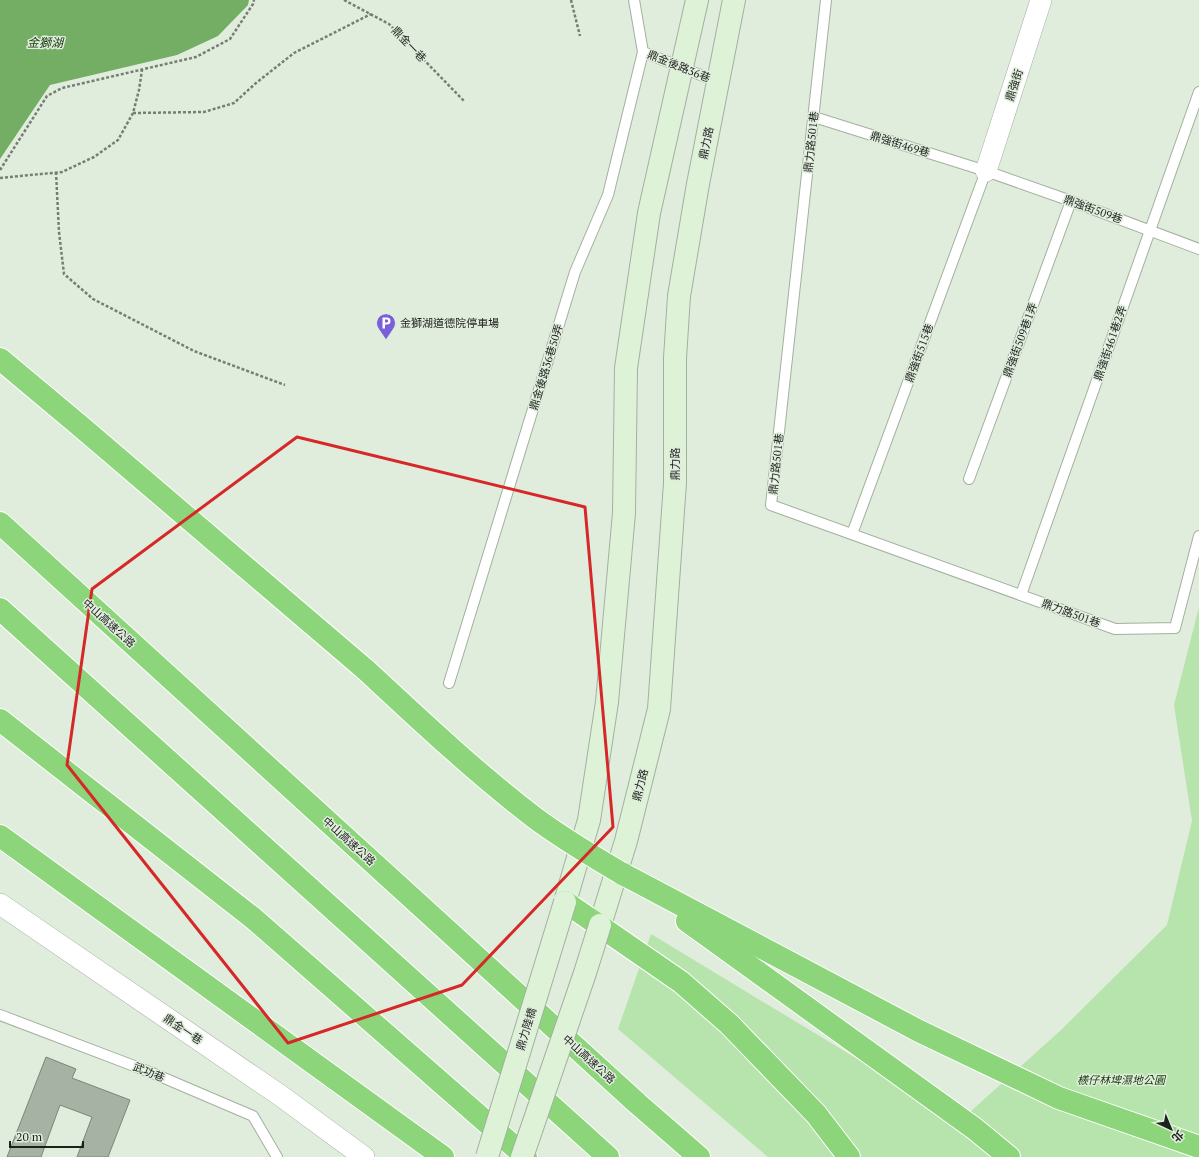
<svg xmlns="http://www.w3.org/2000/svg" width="1199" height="1157" font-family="'PT Serif','Noto Sans TC',serif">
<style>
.green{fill:#b7e3ac}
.water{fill:#73ae64}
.building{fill:#a6b2a3;stroke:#7a8677}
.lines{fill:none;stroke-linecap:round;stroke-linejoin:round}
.lane-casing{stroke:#a3b0a0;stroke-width:12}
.street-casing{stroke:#a3b0a0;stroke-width:22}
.secondary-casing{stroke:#a3b0a0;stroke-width:24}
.highway-casing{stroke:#fff;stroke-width:24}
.path{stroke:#767e74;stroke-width:2.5;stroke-dasharray:3 2;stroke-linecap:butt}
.lane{stroke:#fff;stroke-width:10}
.street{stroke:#fff;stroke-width:21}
.secondary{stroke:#ddf2d7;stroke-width:22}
.highway{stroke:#8dd57b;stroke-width:22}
.secondary-bridge-casing{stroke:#a3b0a0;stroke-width:24;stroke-linecap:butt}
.highway-bridge-casing{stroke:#fff;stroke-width:24;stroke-linecap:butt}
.secondary-bridge{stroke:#ddf2d7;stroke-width:22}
.highway-bridge{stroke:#8dd57b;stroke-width:22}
.marked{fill:none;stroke:#d62828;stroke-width:3;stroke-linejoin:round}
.labels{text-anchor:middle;stroke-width:3;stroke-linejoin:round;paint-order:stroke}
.street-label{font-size:11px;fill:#1d211c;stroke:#e0eddd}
.poi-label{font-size:11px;fill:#1d211c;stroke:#e0eddd;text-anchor:start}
.park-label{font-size:11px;font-style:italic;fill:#123906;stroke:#e0eddd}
.water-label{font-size:12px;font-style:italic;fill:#103804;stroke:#e0eddd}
</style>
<rect width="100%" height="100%" fill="#e0eddd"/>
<!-- green -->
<polygon class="green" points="1199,607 1199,1157 768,1157 618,1029 651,934 960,1121 1060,1031 1167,925 1192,821 1174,705"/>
<!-- water -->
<polygon class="water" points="0,0 249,0 248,5 218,36 177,55 50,85 0,159"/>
<!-- building -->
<polygon class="building" points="46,1057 76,1069 72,1078 130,1100 108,1157 77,1157 92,1117 60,1105 41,1157 7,1157"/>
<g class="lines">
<defs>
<g id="lane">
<polyline points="634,0 643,52 718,82"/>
<polyline points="826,0 771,505 1115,629 1175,628 1199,536"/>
<polyline points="814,117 986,171 1071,201 1199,249"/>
<polyline points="969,479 1071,201"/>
<polyline points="852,534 986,171"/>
<polyline points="1021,595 1199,92"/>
<polyline points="449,683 575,272 608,195 643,52"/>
<polyline points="0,1015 150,1072 253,1116 277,1157"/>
</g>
<g id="street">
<polyline points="986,171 1041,0"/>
<polyline points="0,904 281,1096 364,1157"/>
</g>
<g id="secondary">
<polyline points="565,902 589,820 607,702 624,513 626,368 649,213 697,0"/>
<polyline points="600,925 626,841 659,709 675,483 675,358 679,296 698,184 734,0"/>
</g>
<g id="highway">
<polyline points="0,359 79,425 366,670"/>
<polyline points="0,523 638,1104 699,1157"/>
<polyline points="0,609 608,1157"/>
<polyline points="0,720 253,918 526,1157"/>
<polyline points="0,836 443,1157"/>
<polyline points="621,873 919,1031 1059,1098 1199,1147"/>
<polyline points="565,902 681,982 729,1024 816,1114 849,1157"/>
<polyline points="687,921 975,1129 1009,1157"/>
</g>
</defs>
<!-- lane casing -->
<use href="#lane" class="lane-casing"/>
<!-- street casing -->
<use href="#street" class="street-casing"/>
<!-- secondary casing -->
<use href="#secondary" class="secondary-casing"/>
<!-- highway casing -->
<use href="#highway" class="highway-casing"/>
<!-- path -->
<g class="path">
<polyline points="344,0 389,24 464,101"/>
<polyline points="571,0 580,36"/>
<polyline points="133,113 204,112 234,103 256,83 294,53 371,14"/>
<polyline points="0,170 47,96 62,88 196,57 230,39 253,4 254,0"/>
<polyline points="56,172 59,232 64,274 93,299 194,351 285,385"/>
<polyline points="0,178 62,172 94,157 118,140 133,113 139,90 142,70"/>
</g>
<!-- lane -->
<use href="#lane" class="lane"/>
<!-- street -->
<use href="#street" class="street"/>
<!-- secondary -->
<use href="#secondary" class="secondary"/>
<!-- highway -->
<use href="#highway" class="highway"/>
<defs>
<g id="secondary-bridge">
<polyline points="487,1157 565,902"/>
<polyline points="522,1157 585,973 600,925"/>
</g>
<path id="highway-bridge" d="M366 670C421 721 475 772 535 818 562 838 592 856 621 873"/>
</defs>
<!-- secondary-bridge casing -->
<use href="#secondary-bridge" class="secondary-bridge-casing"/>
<!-- highway-bridge casing -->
<use href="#highway-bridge" class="highway-bridge-casing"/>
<!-- secondary-bridge -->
<use href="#secondary-bridge" class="secondary-bridge"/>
<!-- highway-bridge -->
<use href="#highway-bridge" class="highway-bridge"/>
</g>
<!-- marked area -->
<path class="marked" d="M297 437 585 507 613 827 462 985 288 1043 67 765 92 589Z"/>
<!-- icons -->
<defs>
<symbol id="parking-pin" viewBox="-11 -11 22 30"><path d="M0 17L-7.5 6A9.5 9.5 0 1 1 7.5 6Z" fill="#7a5fda" stroke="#e0eddd"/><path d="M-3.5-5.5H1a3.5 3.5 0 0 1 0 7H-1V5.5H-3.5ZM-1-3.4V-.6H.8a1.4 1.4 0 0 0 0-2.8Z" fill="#fff"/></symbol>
</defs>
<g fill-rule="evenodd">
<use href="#parking-pin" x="375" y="312" width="22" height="30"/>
</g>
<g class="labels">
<!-- street labels -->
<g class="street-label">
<text transform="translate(409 44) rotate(46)" y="4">鼎金一巷</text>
<text transform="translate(679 66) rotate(22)" y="4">鼎金後路36巷</text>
<text transform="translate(1014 85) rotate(-72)" y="4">鼎強街</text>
<text transform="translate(811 142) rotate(-84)" y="4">鼎力路501巷</text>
<text transform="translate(706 143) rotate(-78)" y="4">鼎力路</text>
<text transform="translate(900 144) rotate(17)" y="4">鼎強街469巷</text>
<text transform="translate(1093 209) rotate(20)" y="4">鼎強街509巷</text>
<text transform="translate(1020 340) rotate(-70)" y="4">鼎強街509巷1弄</text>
<text transform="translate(1110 343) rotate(-71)" y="4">鼎強街461巷2弄</text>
<text transform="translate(919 353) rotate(-70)" y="4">鼎強街515巷</text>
<text transform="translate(546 367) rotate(-73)" y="4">鼎金後路36巷50弄</text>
<text transform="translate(675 464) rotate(-90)" y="4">鼎力路</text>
<text transform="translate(776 464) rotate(-84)" y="4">鼎力路501巷</text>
<text transform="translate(1071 613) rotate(20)" y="4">鼎力路501巷</text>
<text transform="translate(109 623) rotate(42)" y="4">中山高速公路</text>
<text transform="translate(640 785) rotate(-76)" y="4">鼎力路</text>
<text transform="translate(349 841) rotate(42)" y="4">中山高速公路</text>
<text transform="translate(183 1029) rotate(34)" y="4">鼎金一巷</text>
<text transform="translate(526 1029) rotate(-73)" y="4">鼎力陸橋</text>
<text transform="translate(589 1059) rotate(42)" y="4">中山高速公路</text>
<text transform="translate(149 1072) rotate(22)" y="4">武功巷</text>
</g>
<!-- poi labels -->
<g class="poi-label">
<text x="400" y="327">金獅湖道德院停車場</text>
</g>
<!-- park labels -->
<g class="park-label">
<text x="1121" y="1084">檨仔林埤濕地公園</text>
</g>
<!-- water labels -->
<g class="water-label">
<text x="45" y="47">金獅湖</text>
</g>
</g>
<!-- north arrow -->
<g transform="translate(1171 1129) rotate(136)" stroke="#e0eddd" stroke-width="3" paint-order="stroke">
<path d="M0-3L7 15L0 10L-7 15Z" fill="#1d211c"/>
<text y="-6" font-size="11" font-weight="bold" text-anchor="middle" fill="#1d211c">北</text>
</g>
<!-- scale -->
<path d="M10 1141v6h73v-6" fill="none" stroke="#1d211c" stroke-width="2"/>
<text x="16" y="1141" font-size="12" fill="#1d211c" stroke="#e0eddd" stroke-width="3" paint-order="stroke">20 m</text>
</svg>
